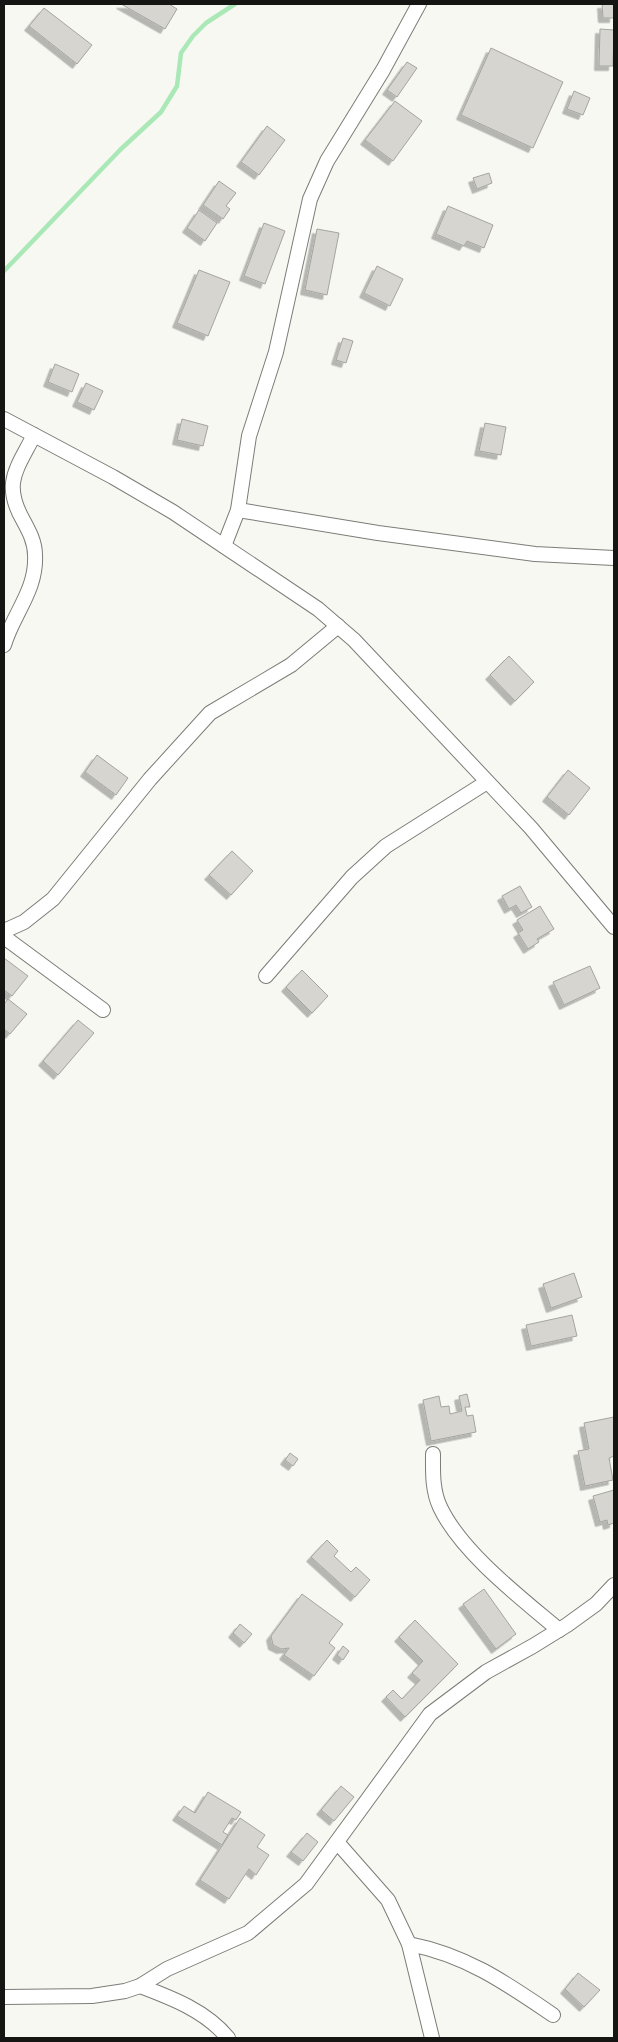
<svg xmlns="http://www.w3.org/2000/svg" width="618" height="2042" font-family="'IBM Plex Sans',sans-serif">
<style>
.lines{fill:none;stroke-linecap:round;stroke-linejoin:round}
.stream{stroke:#aae9b7;stroke-width:4.5}
.building{fill:#d6d5cf;stroke:#a5a49e;filter:url(#shadow)}
.minor-casing{stroke:#7c7d78;stroke-width:16}
.minor{stroke:#fff;stroke-width:14}
</style>
<defs>
<filter id="shadow"><feDropShadow dx="-4.5" dy="4.5" stdDeviation="0" flood-color="#0004"/></filter>
</defs>
<rect width="100%" height="100%" fill="#f7f8f2"/>
<g class="lines">
<!-- stream -->
<polyline class="stream" points="4,271 120,150 161,112 177,86 181,53 193,36 206,23 235,4"/>
</g>
<!-- building -->
<g class="building">
<polygon points="121,4 169,4 177,9 165,29"/>
<polygon points="602,4 614,4 614,18 603,18"/>
<polygon points="44,8 92,45 77,64 29,26"/>
<polygon points="600,29 614,30 613,66 599,66"/>
<polygon points="491,48 563,82 533,148 461,115"/>
<polygon points="407,62 417,68 397,97 387,90"/>
<polygon points="574,91 590,98 583,115 567,109"/>
<polygon points="395,101 422,121 393,161 365,140"/>
<polygon points="267,126 285,140 259,175 241,162"/>
<polygon points="489,173 492,183 477,189 473,178"/>
<polygon points="219,181 236,193 226,206 230,209 223,219 203,205"/>
<polygon points="448,206 493,225 484,248 467,241 464,246 436,234"/>
<polygon points="199,210 217,223 205,241 187,228"/>
<polygon points="264,223 285,231 265,284 244,276"/>
<polygon points="317,229 339,233 327,295 305,290"/>
<polygon points="377,266 403,279 390,306 364,293"/>
<polygon points="199,270 230,282 208,336 177,323"/>
<polygon points="343,338 353,341 346,363 336,360"/>
<polygon points="55,364 79,374 72,392 48,382"/>
<polygon points="86,383 103,391 94,410 77,402"/>
<polygon points="182,419 208,426 203,446 177,440"/>
<polygon points="485,423 506,427 501,455 479,451"/>
<polygon points="509,656 534,682 515,701 490,675"/>
<polygon points="97,755 128,778 116,795 85,772"/>
<polygon points="568,770 590,788 569,815 547,797"/>
<polygon points="232,851 253,871 231,895 209,875"/>
<polygon points="520,886 532,907 521,913 516,905 509,909 502,896"/>
<polygon points="540,906 554,929 537,939 539,942 528,949 518,933 523,930 517,920"/>
<polygon points="4,958 28,976 12,996 4,990"/>
<polygon points="590,966 600,988 564,1005 553,982"/>
<polygon points="302,970 328,996 312,1013 286,987"/>
<polygon points="8,999 27,1014 10,1034 4,1029 4,1004"/>
<polygon points="78,1020 94,1033 58,1075 43,1061"/>
<polygon points="574,1273 582,1297 551,1308 543,1284"/>
<polygon points="572,1315 577,1336 531,1346 526,1325"/>
<polygon points="467,1394 470,1407 465,1407 467,1416 473,1415 476,1432 431,1441 423,1400 439,1396 441,1407 449,1406 450,1414 462,1411 459,1396"/>
<polygon points="614,1417 614,1456 609,1458 613,1480 585,1486 578,1451 589,1449 584,1423"/>
<polygon points="290,1453 298,1459 293,1466 285,1460"/>
<polygon points="614,1490 614,1523 608,1525 607,1520 600,1522 593,1496"/>
<polygon points="327,1540 338,1551 334,1556 351,1572 356,1567 370,1580 355,1597 311,1557"/>
<polygon points="484,1589 516,1634 496,1649 463,1604"/>
<polygon points="302,1594 343,1624 329,1643 335,1648 314,1676 284,1655 289,1648 281,1649 273,1645 271,1636"/>
<polygon points="415,1620 458,1664 405,1717 386,1697 393,1690 402,1699 420,1680 412,1673 423,1661 399,1637"/>
<polygon points="240,1624 252,1634 244,1643 233,1633"/>
<polygon points="343,1646 349,1651 343,1660 337,1655"/>
<polygon points="341,1786 354,1797 334,1821 321,1810"/>
<polygon points="208,1792 241,1812 236,1820 232,1818 223,1832 228,1835 222,1845 177,1816 184,1806 195,1813"/>
<polygon points="240,1818 265,1835 257,1847 269,1855 256,1875 249,1869 229,1899 200,1880"/>
<polygon points="307,1833 318,1842 303,1861 291,1852"/>
<polygon points="578,1973 600,1990 584,2007 565,1989"/>
</g>
<g class="lines">
<defs>
<g id="minor">
<polyline points="4,419 113,477 173,512 318,609 354,640 531,828 614,927"/>
<polyline points="238,510 378,533 535,554 614,558"/>
<polyline points="224,546 238,510 249,436 276,352 310,199 327,161 383,70 419,4"/>
<path d="M4 645C13 614 37 590 35 555 35 542 29 531 23 520 2 483 17 469 34 435"/>
<polyline points="4,931 24,922 53,899 150,779 210,713 291,665 338,626"/>
<polyline points="4,937 103,1010"/>
<polyline points="266,976 352,877 386,846 487,782"/>
<path d="M433 1454C433 1471 432 1490 440 1507 461 1552 521 1598 559 1630"/>
<polyline points="337,1842 388,1900 409,1944 432,2038"/>
<path d="M409 1944C466 1955 506 1983 553 2015"/>
<path d="M140 1986C172 1998 206 2011 228 2038"/>
<polyline points="4,1997 92,1996 125,1991 140,1986 167,1969 248,1933 306,1884 430,1714 486,1672 533,1646 567,1625 596,1604 614,1585"/>
</g>
</defs>
<!-- minor casing -->
<use href="#minor" class="minor-casing"/>
<!-- minor -->
<use href="#minor" class="minor"/>
</g>
<!-- border -->
<rect width="618" height="2042" fill="none" stroke="#151513" stroke-width="10"/>
</svg>
